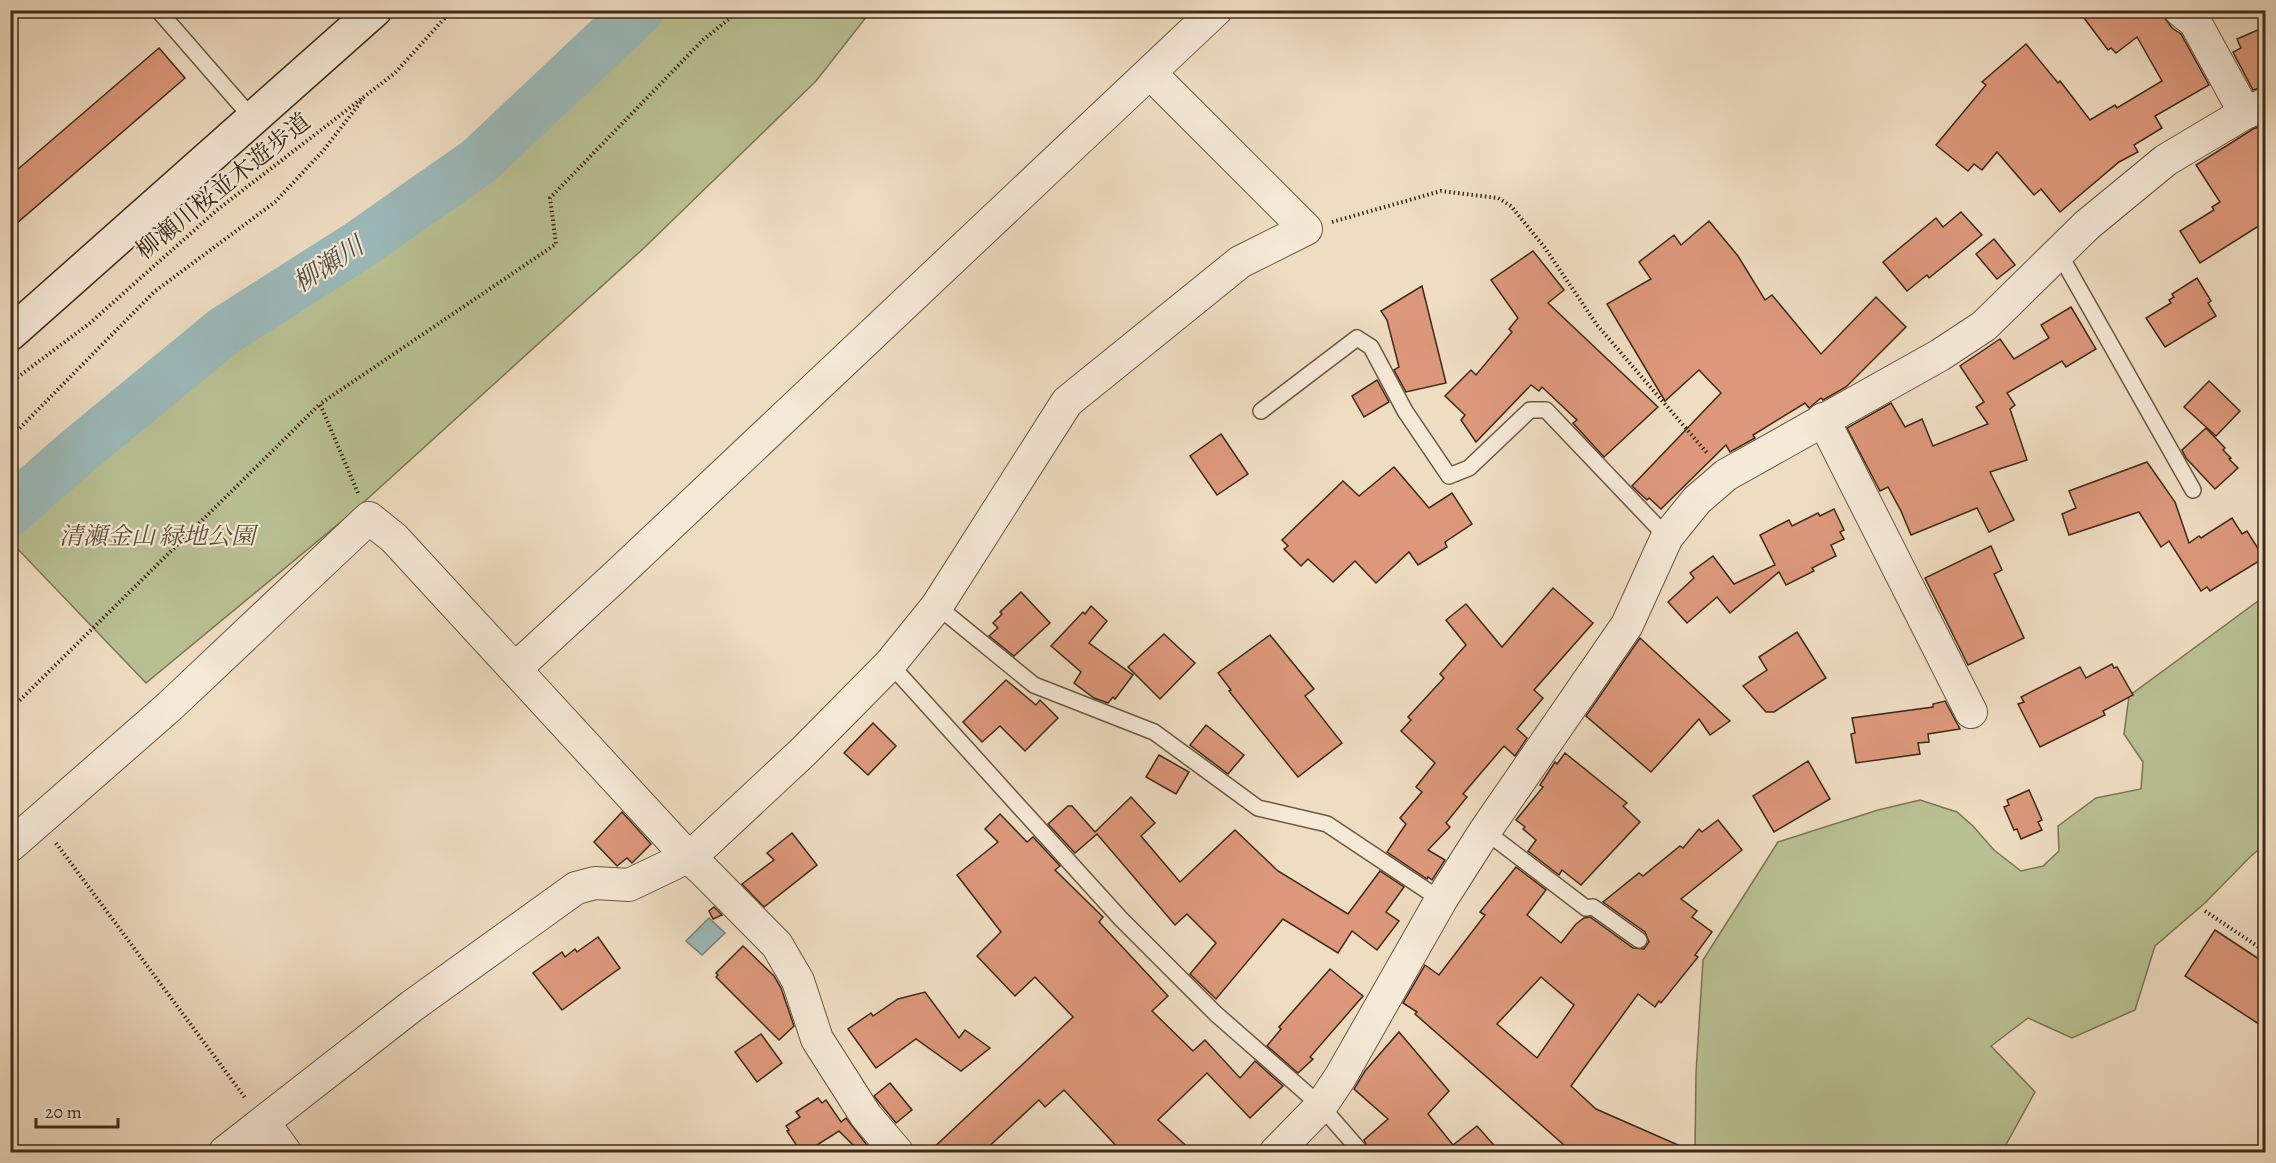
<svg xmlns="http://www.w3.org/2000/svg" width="2276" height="1163" font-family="Alegreya,'Noto Serif JP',serif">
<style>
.green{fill:#b9c193;stroke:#7c7654;stroke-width:1.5}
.water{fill:#9cbaba;stroke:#778178;stroke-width:1.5}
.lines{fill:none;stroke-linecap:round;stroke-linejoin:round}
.river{stroke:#9cbaba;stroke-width:50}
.building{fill:#dd987b;stroke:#3f2b16;stroke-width:1.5;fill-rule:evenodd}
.lane-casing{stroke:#6b5841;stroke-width:18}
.street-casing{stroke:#6b5841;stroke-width:34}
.secondary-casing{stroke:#3f2b16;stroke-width:36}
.path{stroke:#3f2b16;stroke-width:4;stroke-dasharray:1.5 3;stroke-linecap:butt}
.lane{stroke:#f5e9d7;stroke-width:15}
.street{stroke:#f5e9d7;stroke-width:32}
.secondary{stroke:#f5e9d7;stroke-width:33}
.labels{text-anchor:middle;stroke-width:4.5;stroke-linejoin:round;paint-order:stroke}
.street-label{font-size:24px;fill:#3f2b16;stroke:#f5e9d7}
.park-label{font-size:24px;font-style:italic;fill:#5e5035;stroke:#f5e9d7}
.water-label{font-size:26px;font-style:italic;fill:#564f3f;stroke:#f5e9d7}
</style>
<rect width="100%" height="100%" fill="#efddc2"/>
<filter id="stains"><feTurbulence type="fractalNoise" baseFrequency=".00333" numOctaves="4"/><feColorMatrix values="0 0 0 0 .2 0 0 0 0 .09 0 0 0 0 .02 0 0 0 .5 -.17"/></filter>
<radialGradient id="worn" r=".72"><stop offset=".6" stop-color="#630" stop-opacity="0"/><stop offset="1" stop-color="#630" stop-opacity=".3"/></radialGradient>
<!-- green -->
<g class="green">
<polygon points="642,11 871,11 816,81 645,247 354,511 146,683 11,542 11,513 479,161"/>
<polygon points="2265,592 2265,844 2250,857 2205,903 2155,946 2135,1010 2072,1038 2028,1018 1991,1046 2035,1092 2002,1152 1695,1152 1696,1073 1703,960 1778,842 1878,810 1920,800 1957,812 1973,826 1994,850 2021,871 2043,866 2059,851 2058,826 2096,798 2141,789 2143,762 2124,734 2129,696 2258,601"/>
</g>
<!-- water -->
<polygon class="water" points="709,918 725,933 702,955 686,941"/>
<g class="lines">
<!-- river -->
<polyline class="river" points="10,511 77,452 224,331 359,245 479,161 639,10"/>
</g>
<!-- building -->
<g class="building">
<polygon points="2078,10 2159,10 2172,28 2181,34 2209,85 2155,116 2162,128 2134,145 2138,152 2119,162 2060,212 2041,189 2034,195 1997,152 1982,170 1974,164 1968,171 1936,145 1986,85 1982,82 2026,44 2058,83 2060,81 2090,120 2115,105 2117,108 2162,81 2137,37 2116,53 2111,48 2108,50"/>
<polygon points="2265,27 2265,86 2253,90 2233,52 2241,48 2237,39"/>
<polygon points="159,48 185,78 10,229 10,176"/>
<polygon points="2265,124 2265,222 2200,263 2180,231 2214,210 2212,207 2220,202 2196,165 2253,129"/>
<polygon points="1961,212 1982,235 1929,278 1927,275 1907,291 1883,262 1936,218 1943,227"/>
<polygon points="1709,221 1738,256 1765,300 1772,295 1821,354 1876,297 1906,327 1846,387 1823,400 1821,398 1809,408 1805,403 1753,435 1755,438 1730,452 1726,445 1661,509 1649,498 1647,500 1632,486 1721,393 1699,370 1665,401 1607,304 1651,279 1639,262 1674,235 1681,245"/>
<polygon points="1994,239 2015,265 1997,279 1976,254"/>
<polygon points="1533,251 1564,290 1548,303 1658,407 1604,457 1573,423 1577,420 1542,387 1539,391 1531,385 1476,442 1461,420 1465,415 1445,396 1471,370 1476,375 1512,332 1509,329 1518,318 1491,280"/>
<polygon points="2197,278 2211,301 2208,303 2216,316 2165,347 2146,318 2171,303 2169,300 2174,297 2172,294"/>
<polygon points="1422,286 1446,383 1406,392 1394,370 1399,367 1387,320 1381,311"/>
<polygon points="2071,307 2096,349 2066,367 2062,361 2007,393 2015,405 2010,409 2027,460 1990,472 2014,520 1989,532 1977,508 1911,535 1901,511 1888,487 1880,491 1847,428 1891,403 1905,427 1922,419 1933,446 1988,424 1976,407 1984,402 1960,366 2000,339 2014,359 2049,338 2041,325"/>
<polygon points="1377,380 1389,402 1364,417 1352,396"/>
<polygon points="2209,381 2240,411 2216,436 2184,407"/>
<polygon points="2206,428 2225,448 2223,450 2231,458 2229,459 2238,468 2215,489 2186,458 2182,450"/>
<polygon points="1221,434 1248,474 1217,495 1190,456"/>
<polygon points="2147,462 2175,502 2189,543 2199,536 2201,538 2232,518 2242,534 2247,531 2264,558 2210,591 2207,587 2201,591 2169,541 2161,547 2139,512 2069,535 2062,514 2076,508 2069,491"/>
<polygon points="1394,467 1429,508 1452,493 1472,524 1445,542 1447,547 1418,565 1409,552 1376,583 1355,561 1333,582 1308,559 1301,566 1284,549 1288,546 1282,540 1343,481 1359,496"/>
<polygon points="1834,509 1844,530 1840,532 1844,539 1831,545 1836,556 1812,568 1814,571 1786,585 1779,572 1730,613 1717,597 1687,623 1668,602 1694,578 1690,573 1713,556 1734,584 1775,565 1760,535 1789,520 1792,526 1818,513 1820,516"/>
<polygon points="1991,546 2002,570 1994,574 2024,638 1968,665 1925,578"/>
<polygon points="1553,588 1593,623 1534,690 1543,698 1517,729 1527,738 1515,756 1504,746 1463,794 1467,797 1446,823 1450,827 1428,850 1445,860 1432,880 1428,877 1427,879 1387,852 1406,824 1400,818 1422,792 1416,787 1435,763 1401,731 1411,720 1408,717 1444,678 1440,674 1466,645 1446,620 1466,604 1502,647"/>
<polygon points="1021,592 1050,623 1014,656 989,636 998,628 993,623 1002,614 1000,612"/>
<polygon points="1091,606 1107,621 1089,643 1133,675 1115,699 1113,697 1108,703 1094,698 1074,683 1081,672 1051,646 1083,612 1085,614"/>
<polygon points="1797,632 1826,678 1774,712 1766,712 1743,686 1767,670 1759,657"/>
<polygon points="1164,634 1195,663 1160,699 1128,667"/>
<polygon points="1270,635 1314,689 1305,696 1342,743 1298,777 1229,691 1231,690 1218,673"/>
<polygon points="1640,638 1730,721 1710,735 1699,719 1651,772 1586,716"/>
<polygon points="2112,664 2114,668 2117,667 2133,695 2103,711 2105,715 2040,747 2018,704 2024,702 2021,697 2080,667 2086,678"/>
<polygon points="1006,680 1036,705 1040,700 1058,718 1025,751 1000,726 982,742 963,722"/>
<polygon points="1945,701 1960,729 1928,734 1929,742 1918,743 1920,754 1856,763 1851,734 1855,733 1852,718 1933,707 1933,704"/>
<polygon points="873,723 896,746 868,775 844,753"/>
<polygon points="1206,725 1244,755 1228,774 1190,745"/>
<polygon points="1565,753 1627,803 1623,806 1640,822 1581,885 1562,870 1559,875 1528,851 1536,840 1523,829 1525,827 1516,820 1543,787 1540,785 1555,762 1557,764"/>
<polygon points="1159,755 1189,772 1176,794 1146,777"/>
<polygon points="1808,761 1830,799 1774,832 1753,796"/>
<polygon points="2029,790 2042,820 2038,822 2042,830 2021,839 2017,829 2014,830 2004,807 2009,805 2007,800"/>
<polygon points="1131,797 1155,823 1141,836 1180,882 1235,830 1278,871 1348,914 1380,871 1404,887 1386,912 1399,921 1377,950 1352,931 1338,953 1283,919 1216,999 1190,974 1216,943 1187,914 1175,925 1097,834 1075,853 1048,824 1068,806 1072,806 1095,832"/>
<polygon points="622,812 651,844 632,863 627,858 617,866 594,842"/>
<polygon points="1000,814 1027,842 1033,837 1060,866 1055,870 1103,917 1099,922 1168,996 1152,1011 1193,1051 1205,1040 1240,1078 1255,1061 1283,1086 1250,1118 1207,1073 1158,1120 1193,1152 1122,1152 1064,1090 1045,1107 1039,1100 983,1152 929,1152 1073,1017 1035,977 1015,996 977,956 1001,932 957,875 998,842 985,829"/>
<path d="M1718 820 1742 850 1681 899 1697 911 1692 917 1712 932 1695 955 1698 957 1661 1003 1659 1001 1655 1007 1638 994 1571 1086 1596 1109 1694 1152H1572L1415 1014 1417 1012 1403 1003 1425 965 1439 975 1485 915 1480 912 1516 867 1546 890 1527 915 1561 943 1576 924 1584 918 1590 917 1633 948 1644 949 1649 942 1645 932 1603 902 1639 873 1643 876 1680 846 1683 848 1699 829 1702 832ZM1541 977 1574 1005 1537 1058 1497 1024Z"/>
<polygon points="792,833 817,865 764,907 742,884 774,860 767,853"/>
<polygon points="714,907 722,915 713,919 709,911"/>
<polygon points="2215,930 2265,963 2265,1028 2185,976"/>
<polygon points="598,937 620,968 562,1010 533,973 562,952 565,957 575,949 577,952"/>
<polygon points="743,946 774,976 781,988 794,1026 779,1040 716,977 718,975 716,973"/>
<polygon points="1330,969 1363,996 1310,1057 1313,1059 1298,1073 1267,1046 1281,1029 1279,1027"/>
<polygon points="925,992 959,1038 965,1030 990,1048 961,1071 916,1039 876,1068 848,1029 871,1013 873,1016 898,999"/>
<polygon points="1399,1032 1449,1091 1428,1114 1453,1145 1477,1126 1500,1152 1370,1152 1364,1140 1388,1119 1354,1089 1365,1071"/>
<polygon points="761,1034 782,1063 757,1082 735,1052"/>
<polygon points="890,1083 912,1110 896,1123 874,1096"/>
<polygon points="818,1098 822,1103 826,1100 841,1122 846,1118 870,1149 866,1152 860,1152 839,1131 806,1152 801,1152 787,1131 789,1130 786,1126 800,1117 796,1112"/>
</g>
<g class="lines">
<defs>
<g id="lane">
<polyline points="158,10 253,119"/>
<polyline points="2059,253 2193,490"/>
<polyline points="1261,411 1357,338 1371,347 1405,411 1449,476 1469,468 1530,410 1546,410 1667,537"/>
<polyline points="937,606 1034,685 1154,732 1258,808 1327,824 1441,900"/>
<polyline points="890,664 1121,919 1216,1014 1321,1106 1361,1152"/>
<polyline points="1485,831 1586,908 1593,907 1639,940"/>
</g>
<g id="street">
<polyline points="2180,10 2195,22 2245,113"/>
<polyline points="1823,419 1971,712"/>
<polyline points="515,669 616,576 1216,10"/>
<polyline points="10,846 170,706 369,518 394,538 687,856 703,870 777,945 798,981 817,1039 866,1116 897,1152"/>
<polyline points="264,1123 285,1152"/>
<polyline points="225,1152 412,1006 576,888 595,883 629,885 673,864 698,850 803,752 890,664 937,606 1067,402 1240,262 1306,229 1150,73"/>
<polyline points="1276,1152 1321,1106 1341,1076 1441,900 1485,831 1627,625 1667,537 1697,500 1726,475 1940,355 1984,326 2087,225 2166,160 2245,113 2266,104"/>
</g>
<polyline id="secondary" points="10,334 375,10"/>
</defs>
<!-- lane casing -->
<use href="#lane" class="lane-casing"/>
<!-- street casing -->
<use href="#street" class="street-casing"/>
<!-- secondary casing -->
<use href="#secondary" class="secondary-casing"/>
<!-- path -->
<g class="path">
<polyline points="1332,222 1441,191 1498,198 1511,206 1545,248 1597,325 1708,454"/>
<polyline points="10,383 90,323 217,210 395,73 452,10"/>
<polyline points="10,438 154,292 275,202 323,151 363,99"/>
<polyline points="358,493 320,404 556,244 550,198 703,40 740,10"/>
<polyline points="10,710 320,404"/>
<polyline points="56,843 246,1099"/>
<polyline points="2205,911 2266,952"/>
</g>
<!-- lane -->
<use href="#lane" class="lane"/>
<!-- street -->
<use href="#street" class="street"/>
<!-- secondary -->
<use href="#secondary" class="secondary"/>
</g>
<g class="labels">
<!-- street labels -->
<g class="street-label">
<text transform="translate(223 186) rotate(-39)" y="8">柳瀬川桜並木遊歩道</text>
</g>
<!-- park labels -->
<g class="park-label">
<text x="157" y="544">清瀬金山 緑地公園</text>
</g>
<!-- water labels -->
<g class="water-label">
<text transform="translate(328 264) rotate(-33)" y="9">柳瀬川</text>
</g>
</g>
<!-- margin -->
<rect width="2276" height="1163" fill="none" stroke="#efddc2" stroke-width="36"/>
<rect x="12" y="12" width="2252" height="1139" fill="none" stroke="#3f2b16" stroke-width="3"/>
<rect x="18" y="18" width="2240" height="1127" fill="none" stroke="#3f2b16" stroke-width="1.5"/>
<!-- scale -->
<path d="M36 1118v9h82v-9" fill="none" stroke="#3f2b16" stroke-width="3"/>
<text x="45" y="1118" font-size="18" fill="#3f2b16" stroke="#f5e9d7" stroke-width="4.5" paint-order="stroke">20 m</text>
<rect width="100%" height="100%" filter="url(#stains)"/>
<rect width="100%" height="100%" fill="url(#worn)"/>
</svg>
